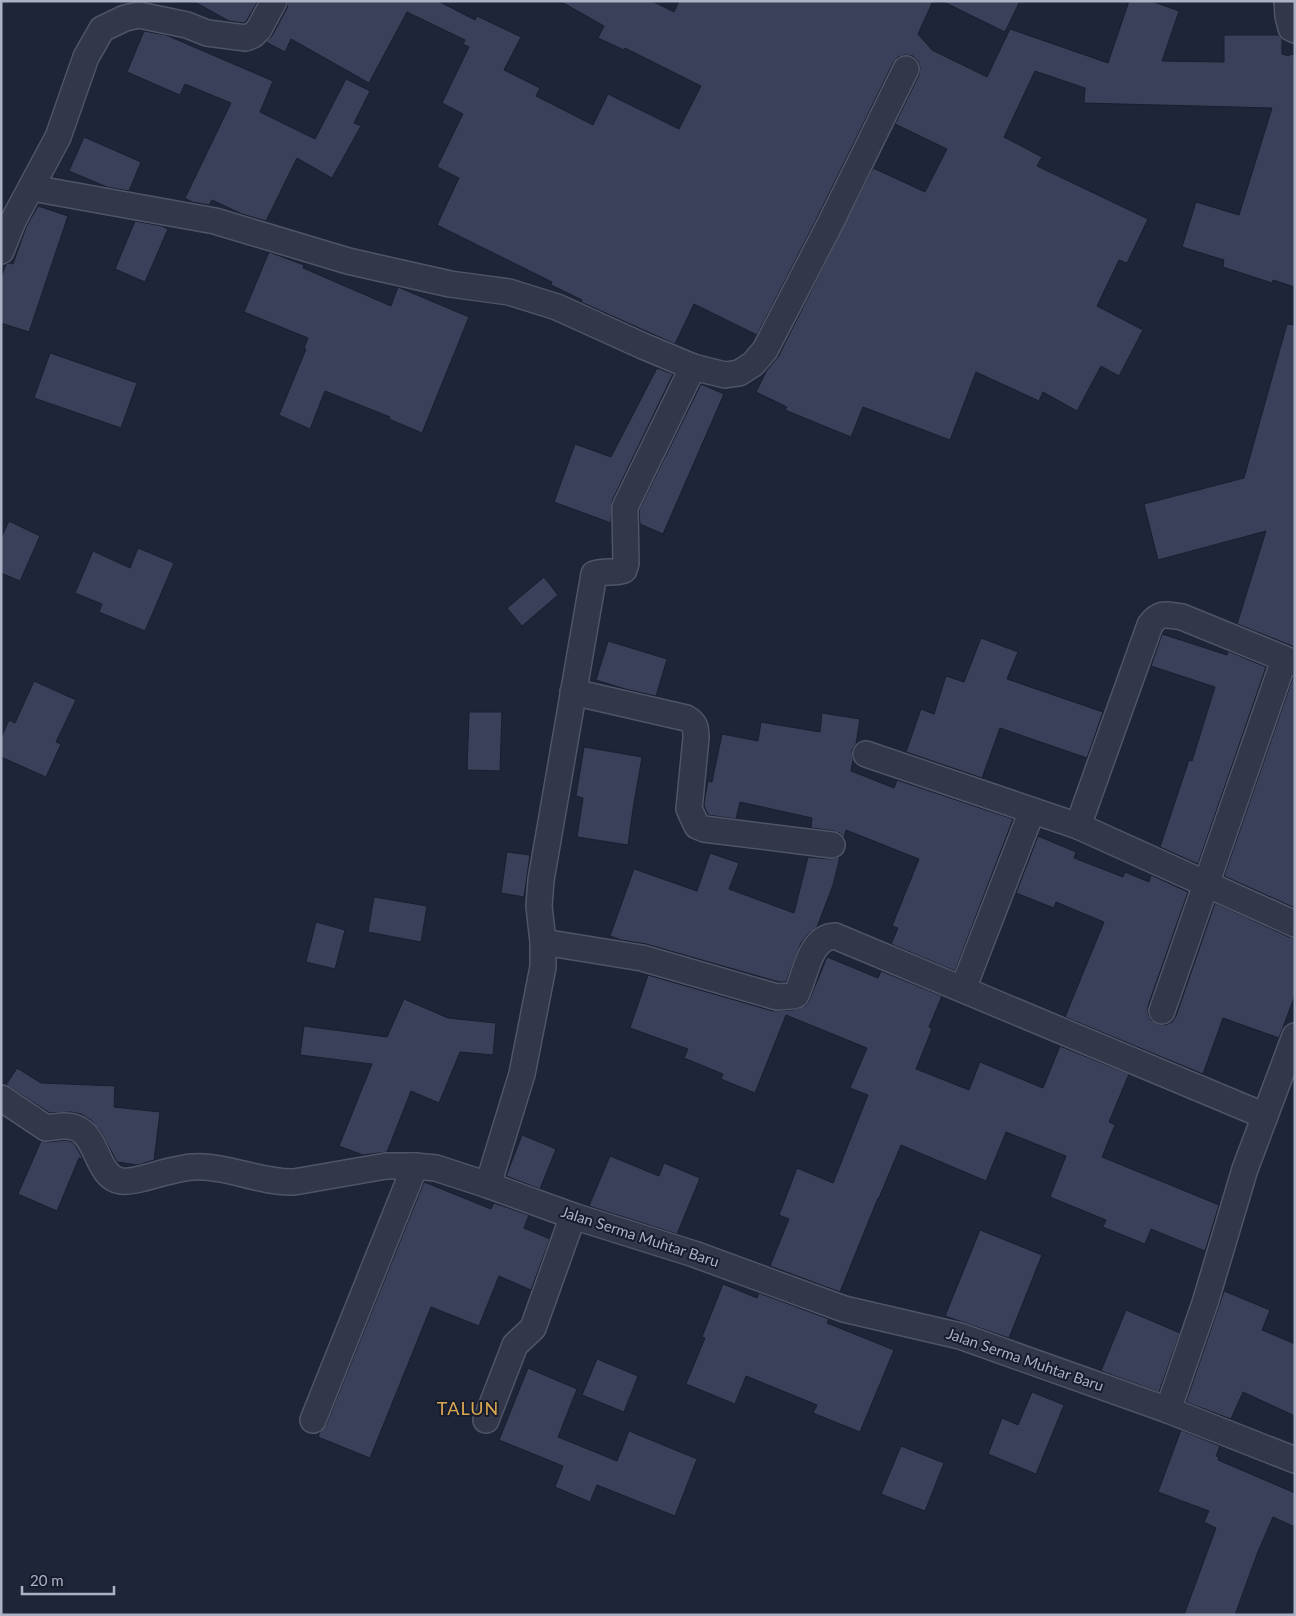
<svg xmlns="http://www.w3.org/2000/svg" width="1296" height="1616" font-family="Lato,sans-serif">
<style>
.building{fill:#3a4059;stroke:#1a1e2f}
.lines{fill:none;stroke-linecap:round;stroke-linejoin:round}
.minor-casing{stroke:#505467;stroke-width:28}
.minor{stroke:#323749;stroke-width:25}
.labels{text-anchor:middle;stroke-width:4;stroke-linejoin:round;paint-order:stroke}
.street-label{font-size:15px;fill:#acb1c6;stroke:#181d2d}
.quarter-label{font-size:18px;letter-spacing:1px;fill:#dba852;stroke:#181d2d}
</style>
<rect width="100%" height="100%" fill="#1e2539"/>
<!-- building -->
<g class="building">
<polygon points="193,1 258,1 247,20 244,23 229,21"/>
<polygon points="288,1 438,1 475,20 477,16 521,37 504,70 540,88 536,96 593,125 608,94 679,129 701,86 625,48 624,50 598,38 604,26 560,1 652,1 674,12 679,1 933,1 918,34 932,50 987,77 1010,29 1108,63 1129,1 1151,1 1179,11 1162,61 1224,62 1224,35 1279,35 1282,39 1282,54 1289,56 1289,54 1295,55 1295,287 1273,280 1272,283 1223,267 1224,260 1182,247 1196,202 1239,215 1272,108 1084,103 1085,88 1035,71 1004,137 1042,157 1037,166 1148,219 1127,263 1119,260 1097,306 1143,330 1119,376 1101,366 1077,411 1043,392 1039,401 976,372 950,440 863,407 851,437 785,410 787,407 756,392 767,370 778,357 873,168 925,192 947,149 895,124 919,75 920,68 918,61 913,56 905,55 898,57 893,63 817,218 757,335 694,304 675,344 581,302 582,300 551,285 552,282 437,225 459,178 437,167 463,114 442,103 469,47 463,44 465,40 407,12 369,83 291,39 285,52 266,42 272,36 287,8"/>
<polygon points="942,1 1020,1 1005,32"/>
<polygon points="144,31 166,35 273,81 260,112 315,139 346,79 370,91 354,123 361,126 332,178 297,158 266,221 242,214 212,200 209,205 192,202 185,198 231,103 185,84 180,95 127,72"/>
<polygon points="84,137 141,162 129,191 107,187 69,171"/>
<polygon points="38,206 68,216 29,332 1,323 1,278 6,264 9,263 13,264 26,227"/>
<polygon points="135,221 162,226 168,229 145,282 115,269"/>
<polygon points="269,252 304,265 303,268 391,306 398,287 469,317 422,433 389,419 390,417 325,391 310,429 279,415 306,349 304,348 308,338 244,312"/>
<polygon points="1287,324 1295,325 1295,647 1237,624 1266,531 1158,560 1144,504 1244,478"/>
<polygon points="50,353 137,383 121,428 34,398"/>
<polygon points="657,368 673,374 612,501 611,523 554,502 575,444 611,457"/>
<polygon points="701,384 724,394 663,534 640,524 639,510"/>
<polygon points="9,521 40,536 20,581 1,573 1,538"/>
<polygon points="138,548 174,563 145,631 99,612 102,604 75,593 93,551 130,568"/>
<polygon points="544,577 558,595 522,626 507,608"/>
<polygon points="1162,634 1227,655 1228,651 1266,667 1198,864 1160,847 1189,760 1192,761 1215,687 1151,666"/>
<polygon points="981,638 1018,652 1007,679 1103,712 1087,758 1000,728 982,778 906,752 921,709 934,714 946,676 964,682"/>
<polygon points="608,641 667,659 656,696 625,689 596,680"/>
<polygon points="1293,677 1295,677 1295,908 1224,876"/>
<polygon points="34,681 76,700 56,742 61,744 46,777 1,757 1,738 9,720 15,723"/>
<polygon points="469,712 502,712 500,771 467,770"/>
<polygon points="822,713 860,719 856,744 852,750 853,760 851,771 894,788 897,780 1013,819 955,971 891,944 898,928 892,926 919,859 846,830 844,838 840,833 834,831 811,828 812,818 740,802 736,819 708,815 704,806 705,797 708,781 712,782 722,734 758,741 761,722 820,732"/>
<polygon points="584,747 642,757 633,809 628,845 577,837 583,798 576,796"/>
<polygon points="1038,836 1076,852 1074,858 1123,877 1125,872 1149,882 1151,875 1188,892 1148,1006 1148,1014 1151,1020 1157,1024 1165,1025 1172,1022 1176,1016 1215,903 1289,937 1295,938 1295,995 1279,1038 1223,1018 1203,1074 1065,1017 1104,922 1056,902 1054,908 1016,893"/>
<polygon points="507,852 530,855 524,897 501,893"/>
<polygon points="710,853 739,863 729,889 794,913 808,857 830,859 840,857 833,885 817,927 808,934 801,943 786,982 779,982 646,944 621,940 610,936 634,869 697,891"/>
<polygon points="374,897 427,906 421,942 368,932"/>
<polygon points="316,922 345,930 335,969 306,962"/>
<polygon points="827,957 878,978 881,971 942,996 929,1027 932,1029 916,1069 969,1090 980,1062 1043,1088 1060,1046 1129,1074 1109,1122 1115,1125 1102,1157 1219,1205 1205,1251 1151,1229 1145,1244 1103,1227 1106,1220 1050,1197 1066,1156 1006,1132 986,1181 901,1145 879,1198 878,1198 840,1292 770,1266 789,1219 779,1215 797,1168 833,1183 868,1095 850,1088 867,1048 786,1015 755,1093 721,1079 723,1074 684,1058 688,1049 630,1028 648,975 773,1011 793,1010 805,1006 809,1001"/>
<polygon points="404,999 448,1018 496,1023 493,1055 460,1052 439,1103 411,1091 387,1152 363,1155 339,1146 372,1064 300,1055 304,1026 387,1037"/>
<polygon points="17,1068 41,1083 115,1086 114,1107 160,1112 154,1160 138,1165 117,1162 101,1132 91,1120 81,1114 71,1112 50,1113 6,1085"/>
<polygon points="522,1135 556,1149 540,1189 506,1176"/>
<polygon points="67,1140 74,1143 83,1159 79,1158 57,1211 18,1194 41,1141 48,1142"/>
<polygon points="610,1156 659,1176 664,1163 700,1178 677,1234 589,1206"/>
<polygon points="424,1182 491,1209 494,1203 529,1215 524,1228 550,1239 531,1290 499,1276 479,1326 431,1307 370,1458 318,1437 320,1432 326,1425"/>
<polygon points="980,1230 1042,1255 1009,1338 945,1316"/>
<polygon points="723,1284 757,1298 759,1293 829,1319 827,1323 894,1350 860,1432 813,1413 817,1405 746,1376 735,1404 686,1384 705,1338 702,1337"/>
<polygon points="1224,1291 1270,1310 1262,1330 1295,1344 1295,1416 1243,1392 1231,1419 1186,1402"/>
<polygon points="1126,1310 1180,1333 1159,1392 1101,1371"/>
<polygon points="597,1359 638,1376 624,1412 582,1395"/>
<polygon points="528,1368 577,1389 558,1437 617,1461 629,1431 697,1459 675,1516 597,1485 590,1502 555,1487 563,1466 499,1440"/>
<polygon points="1032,1392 1064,1405 1036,1474 988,1454 1002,1418 1018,1425"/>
<polygon points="1181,1430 1220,1446 1216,1456 1219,1457 1218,1460 1295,1493 1295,1527 1273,1517 1257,1554 1235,1615 1184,1615 1216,1528 1204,1522 1209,1511 1158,1492"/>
<polygon points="901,1446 944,1463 925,1511 881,1494"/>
</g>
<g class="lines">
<defs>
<g id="minor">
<polyline points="1287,1 1288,16 1291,28 1295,30"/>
<polyline points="32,188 215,221 348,261 450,284 509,292 557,307 643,346 693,367 725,375 739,373 753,364 765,350 830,224 906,69"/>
<polyline points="1,251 13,221 58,137 86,57 102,29 125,18 139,15 187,25 207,33 246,38 253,35 259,29 274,1"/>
<path d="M573 692 686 718C695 723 696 727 696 738L689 809 697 826 704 829 832 845"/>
<polyline points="866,754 1078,826 1295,924"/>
<path d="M1078 826 1150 625C1160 611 1167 615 1182 617L1295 663"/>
<path d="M543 942 642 958 777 997 792 996 796 995C806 975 809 937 835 936L1265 1116"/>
<polyline points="963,989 1032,811"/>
<polyline points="1162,1011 1284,660"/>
<path d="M1 1098 46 1128C56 1127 67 1124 76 1128 98 1136 97 1178 121 1181 127 1182 135 1180 140 1179 156 1175 177 1168 193 1167 227 1165 260 1183 294 1182L386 1166H415L436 1168 488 1185 573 1216 694 1254 844 1309 960 1336 1168 1410 1295 1460"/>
<path d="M488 1185 522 1074 543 967V942L539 906 541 880 594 574C606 570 614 574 624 570L626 563 625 507 693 367"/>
<polyline points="1168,1410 1205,1303 1245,1169 1295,1036"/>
<polyline points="313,1420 415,1166"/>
<polyline points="486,1420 515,1345 533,1328 573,1216"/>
</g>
</defs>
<!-- minor casing -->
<use href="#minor" class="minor-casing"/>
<!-- minor -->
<use href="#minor" class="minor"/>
</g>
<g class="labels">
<!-- street labels -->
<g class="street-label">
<text transform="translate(640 1237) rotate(18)" y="5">Jalan Serma Muhtar Baru</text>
<text transform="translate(1025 1360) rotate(19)" y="5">Jalan Serma Muhtar Baru</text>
</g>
<!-- quarter labels -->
<g class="quarter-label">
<text x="468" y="1415">TALUN</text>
</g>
</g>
<!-- border -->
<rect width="1296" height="1616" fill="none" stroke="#acb1c6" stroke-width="5"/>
<!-- scale -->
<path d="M22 1586v8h92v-8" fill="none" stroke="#acb1c6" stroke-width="2.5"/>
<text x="30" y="1586" font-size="15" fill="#acb1c6" stroke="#181d2d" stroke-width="4" paint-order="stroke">20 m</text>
</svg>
